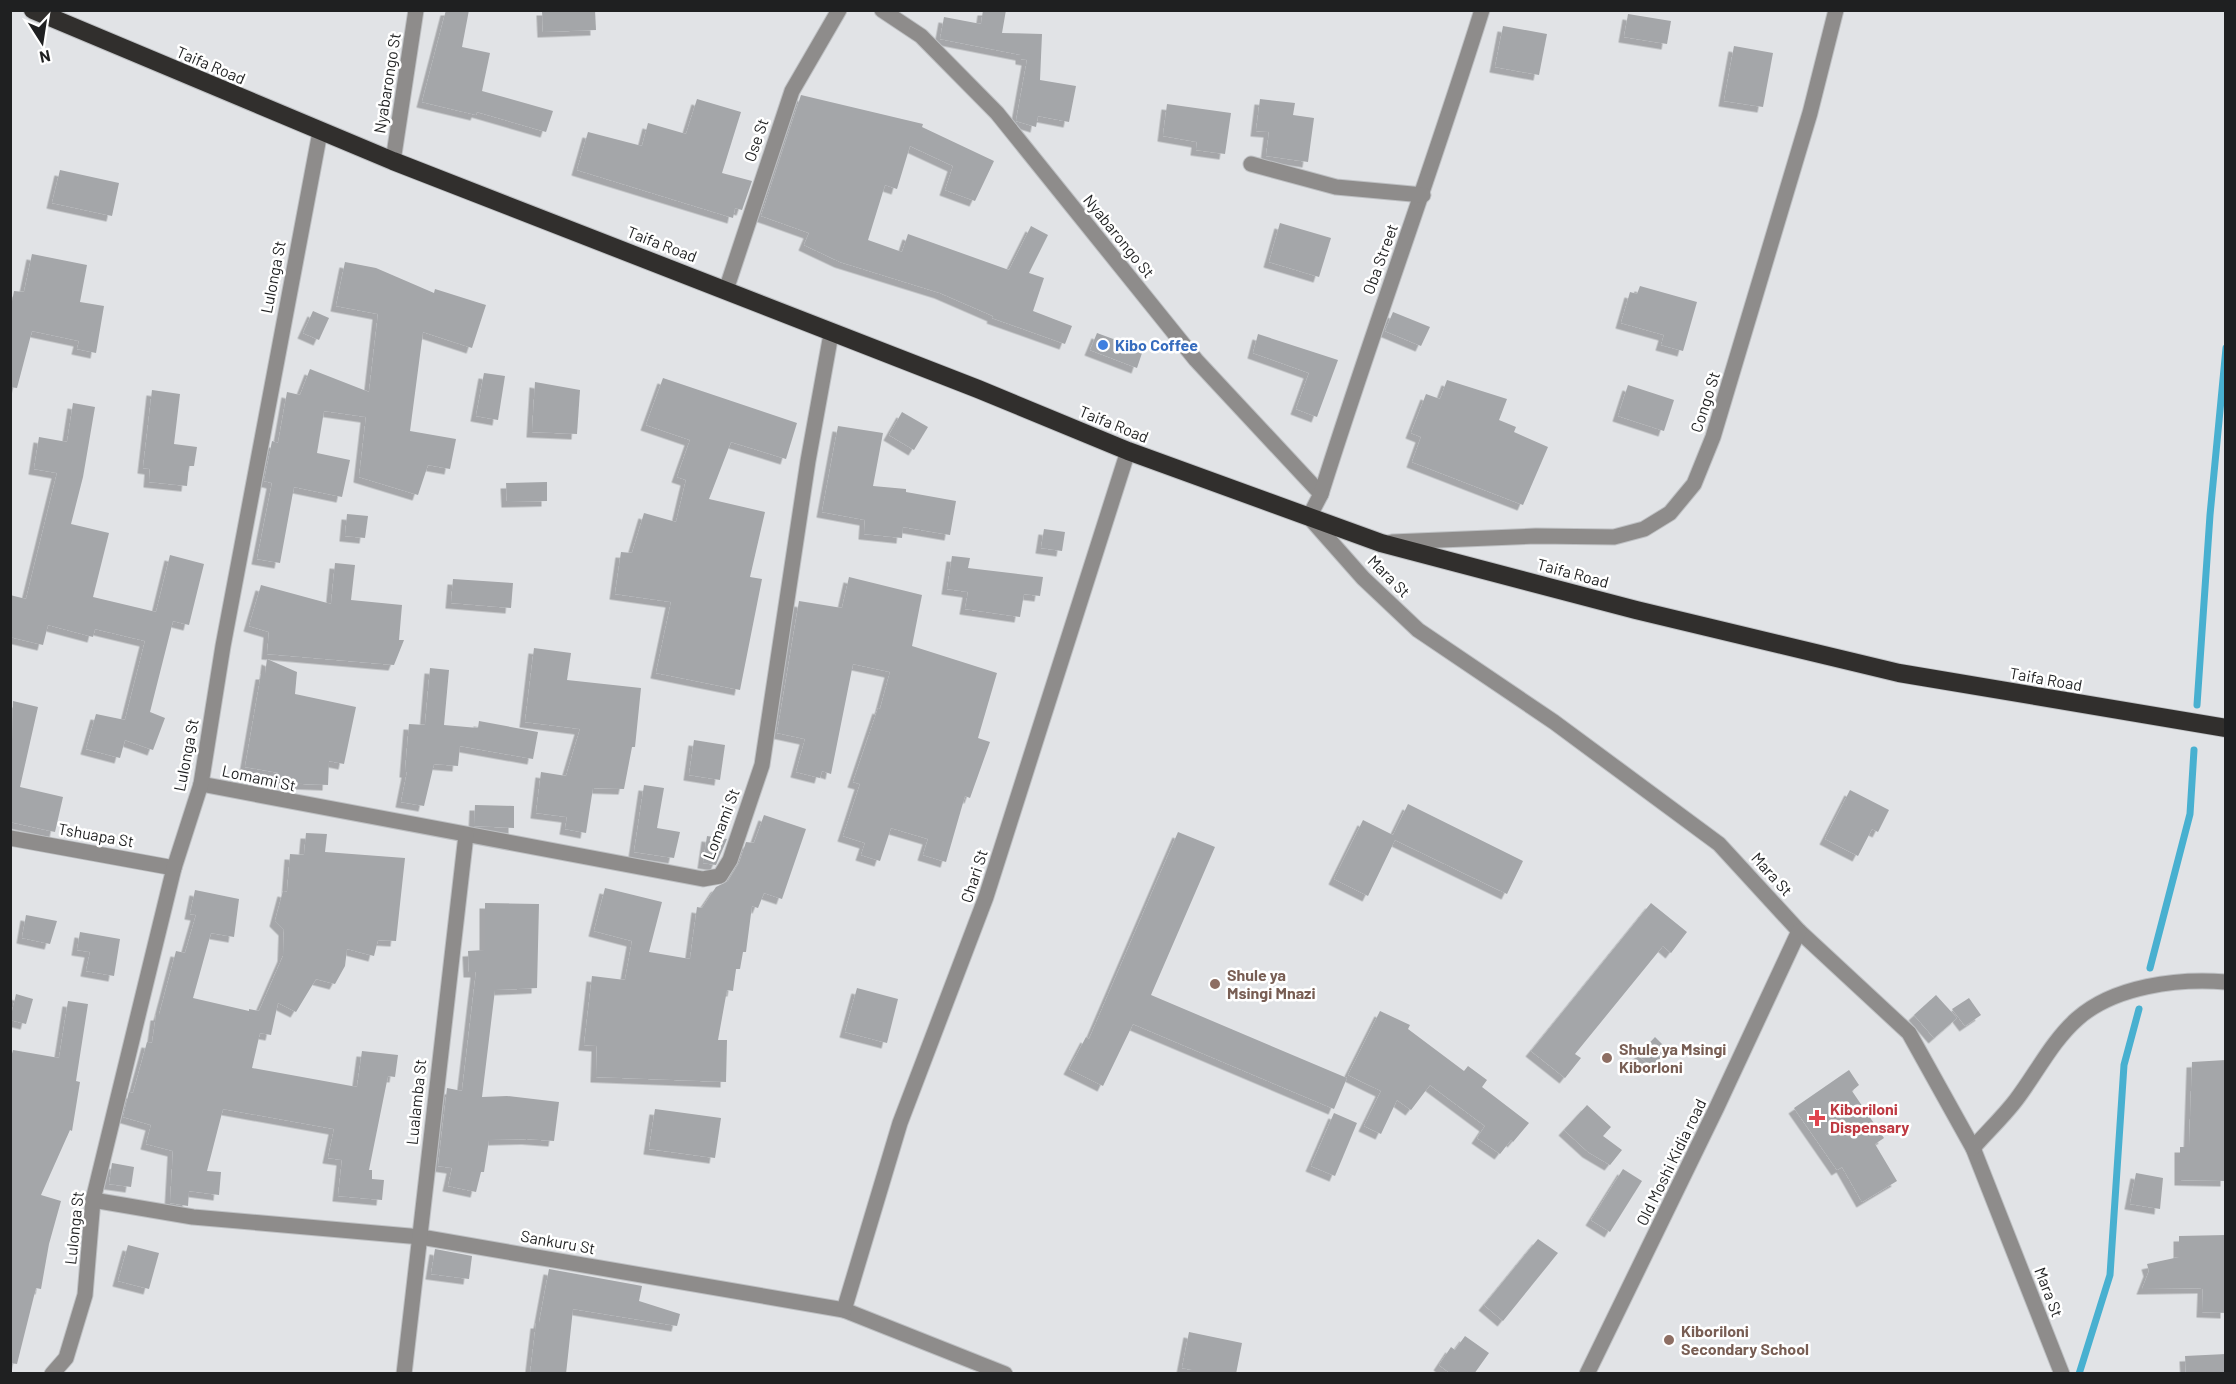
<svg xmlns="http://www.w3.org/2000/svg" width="2236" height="1384" font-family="Barlow,sans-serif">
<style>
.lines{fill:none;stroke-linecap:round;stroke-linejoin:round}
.stream{stroke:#48b0d0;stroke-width:7}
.building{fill:#a4a6a9;filter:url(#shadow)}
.minor-casing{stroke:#bec0c3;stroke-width:17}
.highway-casing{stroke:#bec0c3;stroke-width:20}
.minor{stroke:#8e8c8b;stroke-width:15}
.highway{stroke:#312f2d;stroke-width:18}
.shop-dot{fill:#3f7fe0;stroke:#fff;stroke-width:2}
.education-dot{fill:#8d6e63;stroke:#fff;stroke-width:2}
.health-dot{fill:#e0444e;stroke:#fff;stroke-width:2}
.labels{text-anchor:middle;stroke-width:5;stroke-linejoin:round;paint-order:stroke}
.street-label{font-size:16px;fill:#1f2021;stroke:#fff}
.shop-label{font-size:16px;font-weight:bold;fill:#366cbe;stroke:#fff;text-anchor:start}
.education-label{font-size:16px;font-weight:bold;fill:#785e54;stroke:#fff;text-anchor:start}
.health-label{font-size:16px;font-weight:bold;fill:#be3a42;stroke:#fff;text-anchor:start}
</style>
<defs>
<filter id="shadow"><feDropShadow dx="-5.5" dy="5.5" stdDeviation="0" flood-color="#0004"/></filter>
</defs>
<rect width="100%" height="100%" fill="#e1e3e6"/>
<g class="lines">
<!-- stream -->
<g class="stream">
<polyline points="2197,705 2210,515 2226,348"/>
<polyline points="2150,968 2190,814 2194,750"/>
<polyline points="2079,1374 2110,1275 2124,1065 2139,1009"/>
</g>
</g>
<!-- building -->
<g class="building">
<polygon points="446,10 469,10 462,47 490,53 482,91 553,111 546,132 477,112 476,115 422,102"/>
<polygon points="542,10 595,10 596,30 543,32"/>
<polygon points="983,10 1006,10 1002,33 1042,34 1040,80 1076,86 1069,122 1038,116 1036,127 1016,121 1027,60 1021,59 1021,55 940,39 944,17 981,24"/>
<polygon points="1628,14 1671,21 1667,44 1624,37"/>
<polygon points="1503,26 1547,34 1539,75 1495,67"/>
<polygon points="1734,46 1773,53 1763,107 1724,101"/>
<polygon points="801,95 923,124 922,127 994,161 975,201 945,190 953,166 910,146 897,189 885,185 868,240 902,252 908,234 1009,270 1031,226 1048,235 1029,273 1044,278 1033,311 1072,326 1065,344 992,318 993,316 940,293 840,262 804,245 809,233 761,216"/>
<polygon points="697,99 741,112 722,173 752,181 742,210 735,208 733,218 577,170 588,132 642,146 648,123 686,134"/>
<polygon points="1260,99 1295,103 1293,115 1314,118 1308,162 1266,156 1269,132 1256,131"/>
<polygon points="1167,104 1231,113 1225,154 1196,150 1197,142 1163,136"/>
<polygon points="60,170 119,183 112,216 52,203"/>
<polygon points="1280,223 1331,238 1319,277 1269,262"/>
<polygon points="32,254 87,265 80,302 104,306 96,353 77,349 79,341 32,331 17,388 10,387 10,312 14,291 24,292"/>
<polygon points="345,262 376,268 434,293 435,289 486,305 472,348 423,332 410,431 456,439 450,469 428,465 418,495 359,477 366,417 324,411 317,453 350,460 342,497 294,487 280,563 257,559 272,483 264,481 272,441 278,443 287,392 300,395 310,369 369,392 378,314 336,306"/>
<polygon points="1640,286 1697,302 1683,351 1661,345 1664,335 1621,323 1630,292 1637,294"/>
<polygon points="313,311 329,318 319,340 303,333"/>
<polygon points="1393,312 1430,327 1421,346 1385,331"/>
<polygon points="1097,333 1143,350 1137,368 1090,350"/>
<polygon points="1258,334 1338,360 1317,417 1296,409 1309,373 1253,353"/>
<polygon points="484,373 505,376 498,420 476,416"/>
<polygon points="663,378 797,423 786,459 731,442 709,499 765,512 750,577 762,579 740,690 656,673 671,602 615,594 621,552 632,553 644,513 676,522 686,480 677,477 690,440 646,425"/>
<polygon points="1447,380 1507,399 1499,420 1516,427 1514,432 1548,447 1523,505 1412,462 1421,437 1411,433 1426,394 1440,399"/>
<polygon points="535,382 580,390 577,434 532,432"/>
<polygon points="1628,385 1674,400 1664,431 1618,416"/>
<polygon points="152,390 180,394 174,444 197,447 194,466 189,466 187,486 149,482 150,469 143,468"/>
<polygon points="73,403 95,407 83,477 71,524 109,533 93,597 156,612 170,555 204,564 189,625 173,621 150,712 165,718 153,750 125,740 120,758 86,749 96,714 125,720 145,641 95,629 93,637 48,625 43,645 10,637 10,595 26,599 57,473 34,469 39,437 67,442"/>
<polygon points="902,412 928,427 914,450 889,435"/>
<polygon points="838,426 883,433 873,486 906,489 906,492 956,501 950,535 903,527 902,538 864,534 865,520 822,512"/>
<polygon points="547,482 547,501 507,502 506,483"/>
<polygon points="347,514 368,516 365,538 345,536"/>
<polygon points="1044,529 1065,532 1062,551 1041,548"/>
<polygon points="952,556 970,558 968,568 1043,577 1040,596 1024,594 1020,617 965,609 968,592 947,589"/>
<polygon points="335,563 355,565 351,600 402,605 399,640 404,640 394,665 267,654 269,632 249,626 261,585 331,604"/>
<polygon points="849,577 922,595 912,646 997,673 978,738 990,742 970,798 965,796 946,862 923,855 928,839 891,828 880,861 861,855 865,843 843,836 860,784 853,782 878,708 880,709 890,672 853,664 831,774 822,771 820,778 796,772 805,739 777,733 799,601 842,608"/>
<polygon points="453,579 513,583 511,608 451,603"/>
<polygon points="534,648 571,653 567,680 641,688 635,747 632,747 624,789 593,788 586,833 565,829 567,817 536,813 541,772 566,776 580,729 525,722"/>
<polygon points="267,659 297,672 295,694 356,707 344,764 329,761 328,785 279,783 279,773 245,767 261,674 265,674"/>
<polygon points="430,668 449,670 444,725 478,728 479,721 538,732 533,759 460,746 458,766 434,764 424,806 401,802 407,772 405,772 409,724 425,725"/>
<polygon points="13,701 38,707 20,787 63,797 55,832 10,822"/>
<polygon points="694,740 725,745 720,780 689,775"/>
<polygon points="644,785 664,788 657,828 680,832 674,858 634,852"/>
<polygon points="1850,790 1889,810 1878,832 1872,829 1858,856 1825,839"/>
<polygon points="1408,804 1523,861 1507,894 1395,840 1368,896 1334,879 1363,820 1393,835"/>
<polygon points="475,805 514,806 514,828 474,826"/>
<polygon points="764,815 806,829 782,899 764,893 758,908 752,906 746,952 743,952 740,969 736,969 733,991 727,990 718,1040 727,1040 726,1082 596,1077 597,1046 584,1045 592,976 625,980 632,941 594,931 605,888 662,902 649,952 690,959 697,907 702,908 716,887 728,881 739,863 746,842 754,843"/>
<polygon points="1178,832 1215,847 1151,995 1347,1078 1334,1109 1133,1024 1103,1086 1069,1069 1086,1037 1089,1039"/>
<polygon points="306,833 327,834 325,852 405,858 396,941 378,940 374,956 347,949 345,966 335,984 316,979 296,1012 278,1003 271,1035 260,1033 252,1068 357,1087 362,1051 398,1055 395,1077 388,1076 369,1170 372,1170 372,1179 384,1180 382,1200 338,1196 342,1160 328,1158 334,1129 223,1109 207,1171 221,1172 219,1195 189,1191 188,1206 170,1203 173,1151 146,1144 151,1125 123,1117 129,1092 133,1093 147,1042 152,1043 156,1015 159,1015 176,951 185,953 196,915 190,914 195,890 239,899 234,937 211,933 193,998 249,1011 249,1009 259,1011 283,956 284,930 275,921 283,891 287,892 290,854 304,855"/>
<polygon points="707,836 727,839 716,865 703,863"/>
<polygon points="485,903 539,904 537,988 495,990 482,1097 507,1096 559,1102 554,1141 527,1139 489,1140 484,1172 481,1172 476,1192 448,1186 452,1168 438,1166 447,1088 462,1091 476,972 469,972 468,951 485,950"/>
<polygon points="1651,903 1687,932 1671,953 1663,946 1575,1054 1581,1058 1565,1078 1531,1051"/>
<polygon points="26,915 57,921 50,944 22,938"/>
<polygon points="80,932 120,939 114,976 86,971 90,952 77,950"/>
<polygon points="857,988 898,999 887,1043 845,1032"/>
<polygon points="16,994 33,999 26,1024 10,1020"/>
<polygon points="1936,995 1957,1018 1934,1038 1914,1015"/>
<polygon points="1969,998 1981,1015 1965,1026 1952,1009"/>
<polygon points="68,1001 88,1004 76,1081 80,1082 72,1131 70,1130 41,1195 61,1201 49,1244 41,1289 36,1288 17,1364 10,1363 10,1061 13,1050 59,1058"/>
<polygon points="1380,1011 1410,1025 1408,1029 1464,1071 1468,1066 1487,1080 1482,1087 1529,1123 1513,1142 1511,1140 1500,1154 1477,1138 1485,1126 1430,1085 1411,1110 1397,1100 1381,1134 1364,1126 1381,1091 1348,1075"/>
<polygon points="1655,1037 1668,1050 1652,1067 1638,1055"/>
<polygon points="2226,1060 2226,1181 2180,1180 2180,1147 2189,1147 2192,1062"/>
<polygon points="1849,1070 1859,1085 1852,1091 1884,1138 1875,1144 1897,1181 1862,1202 1842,1167 1837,1170 1794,1108"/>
<polygon points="1587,1105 1611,1127 1603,1136 1622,1150 1610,1165 1588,1152 1564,1130"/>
<polygon points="655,1109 721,1118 715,1158 649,1149"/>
<polygon points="1334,1113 1357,1123 1335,1176 1311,1166"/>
<polygon points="112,1163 134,1167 131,1187 109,1184"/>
<polygon points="1623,1169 1642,1181 1610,1232 1591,1220"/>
<polygon points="2136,1173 2163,1178 2160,1209 2130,1204"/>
<polygon points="2226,1235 2226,1313 2202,1312 2203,1288 2142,1289 2149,1271 2147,1264 2179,1257 2179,1236"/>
<polygon points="1538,1239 1558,1253 1503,1321 1484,1305"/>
<polygon points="128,1245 159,1253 149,1289 118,1281"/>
<polygon points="435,1249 472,1256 469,1279 431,1274"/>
<polygon points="549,1269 642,1286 639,1301 680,1314 677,1326 573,1309 566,1374 530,1374 536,1323 539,1323"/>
<polygon points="1189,1332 1242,1343 1236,1374 1192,1374 1192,1370 1182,1368"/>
<polygon points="1465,1336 1489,1353 1474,1374 1451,1374 1439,1365 1451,1347 1455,1350"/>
<polygon points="2226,1354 2226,1374 2186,1374 2185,1356"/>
</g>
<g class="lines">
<defs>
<g id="minor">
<polyline points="882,10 921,36 997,113 1196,360 1321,494"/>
<path d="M1482 10C1431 173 1372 332 1321 494L1309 517 1363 578 1418 630 1554 722 1719 844 1799 931 1909 1033 1973 1148 2062 1374"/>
<polyline points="393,161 416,10"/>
<polyline points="1251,164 1336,187 1423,195"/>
<polyline points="726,290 792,91 839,10"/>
<polyline points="1392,542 1536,536 1614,537 1644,529 1670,513 1694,484 1713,437 1810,113 1836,10"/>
<polyline points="201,784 703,879 720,876 730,860 762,765 808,461 831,334"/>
<polyline points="10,838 174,868"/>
<path d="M1973 1148C1987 1132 2003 1117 2016 1100 2036 1074 2052 1041 2077 1019 2114 986 2178 978 2226 982"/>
<polyline points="93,1200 193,1217 421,1237 844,1310 1005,1374"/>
<polyline points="844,1310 900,1123 986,897 1128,451"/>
<polyline points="52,1374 66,1358 85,1295 93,1200 174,868 201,784 223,646 320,132"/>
<polyline points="404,1374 466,835"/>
<polyline points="1587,1374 1717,1107 1799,931"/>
</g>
<polyline id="highway" points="33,10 393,161 978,389 1128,451 1381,543 1636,610 1899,673 2226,728"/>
</defs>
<!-- minor casing -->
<use href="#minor" class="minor-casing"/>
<!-- highway casing -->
<use href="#highway" class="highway-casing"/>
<!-- minor -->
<use href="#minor" class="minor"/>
<!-- highway -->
<use href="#highway" class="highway"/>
</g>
<!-- markers -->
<circle class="shop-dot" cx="1103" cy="345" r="6"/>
<g class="education-dot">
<circle cx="1215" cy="984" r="6"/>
<circle cx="1607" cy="1058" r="6"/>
<circle cx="1669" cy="1340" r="6"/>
</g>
<path class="health-dot" d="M1814 1109h6v6h6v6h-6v6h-6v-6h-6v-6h6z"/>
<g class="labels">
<!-- street labels -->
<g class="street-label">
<text transform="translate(211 65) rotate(23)" y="6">Taifa Road</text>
<text transform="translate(387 83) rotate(-81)" y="6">Nyabarongo St</text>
<text transform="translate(756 140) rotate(-71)" y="6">Ose St</text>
<text transform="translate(1119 236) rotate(51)" y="6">Nyabarongo St</text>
<text transform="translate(662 244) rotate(21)" y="6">Taifa Road</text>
<text transform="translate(1380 259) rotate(-70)" y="6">Oba Street</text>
<text transform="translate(273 277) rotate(-79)" y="6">Lulonga St</text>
<text transform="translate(1705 402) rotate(-72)" y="6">Congo St</text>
<text transform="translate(1114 424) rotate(22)" y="6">Taifa Road</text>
<text transform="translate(1573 573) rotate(15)" y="6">Taifa Road</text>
<text transform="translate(1389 576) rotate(45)" y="6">Mara St</text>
<text transform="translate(2046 679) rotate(10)" y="6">Taifa Road</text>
<text transform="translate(186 755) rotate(-79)" y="6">Lulonga St</text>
<text transform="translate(259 778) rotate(12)" y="6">Lomami St</text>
<text transform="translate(721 824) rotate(-69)" y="6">Lomami St</text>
<text transform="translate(96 835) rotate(10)" y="6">Tshuapa St</text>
<text transform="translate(1772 874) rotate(48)" y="6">Mara St</text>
<text transform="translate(974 876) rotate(-72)" y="6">Chari St</text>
<text transform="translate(416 1102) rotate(-84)" y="6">Lualamba St</text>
<text transform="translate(1671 1162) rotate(-64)" y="6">Old Moshi Kidia road</text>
<text transform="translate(74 1228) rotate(-84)" y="6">Lulonga St</text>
<text transform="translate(558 1242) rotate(10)" y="6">Sankuru St</text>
<text transform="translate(2049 1292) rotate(69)" y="6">Mara St</text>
</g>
<!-- shop labels -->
<g class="shop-label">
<text x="1115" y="351">Kibo Coffee</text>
</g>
<!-- education labels -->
<g class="education-label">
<text x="1227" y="981">Shule ya<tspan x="1227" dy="18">Msingi Mnazi</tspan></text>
<text x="1619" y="1055">Shule ya Msingi<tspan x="1619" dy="18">Kiborloni</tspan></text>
<text x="1681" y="1337">Kiboriloni<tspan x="1681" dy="18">Secondary School</tspan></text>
</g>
<!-- health labels -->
<g class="health-label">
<text x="1830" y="1115">Kiboriloni<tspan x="1830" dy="18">Dispensary</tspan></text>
</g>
</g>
<!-- border -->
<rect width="2236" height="1384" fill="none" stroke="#1f2021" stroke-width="24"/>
<!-- north arrow -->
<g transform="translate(42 42) rotate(168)" stroke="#ffffff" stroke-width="4.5" paint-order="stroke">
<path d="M0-4.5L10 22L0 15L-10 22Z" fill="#1f2021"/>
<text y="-9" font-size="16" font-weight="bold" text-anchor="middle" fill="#1f2021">N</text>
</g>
</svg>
